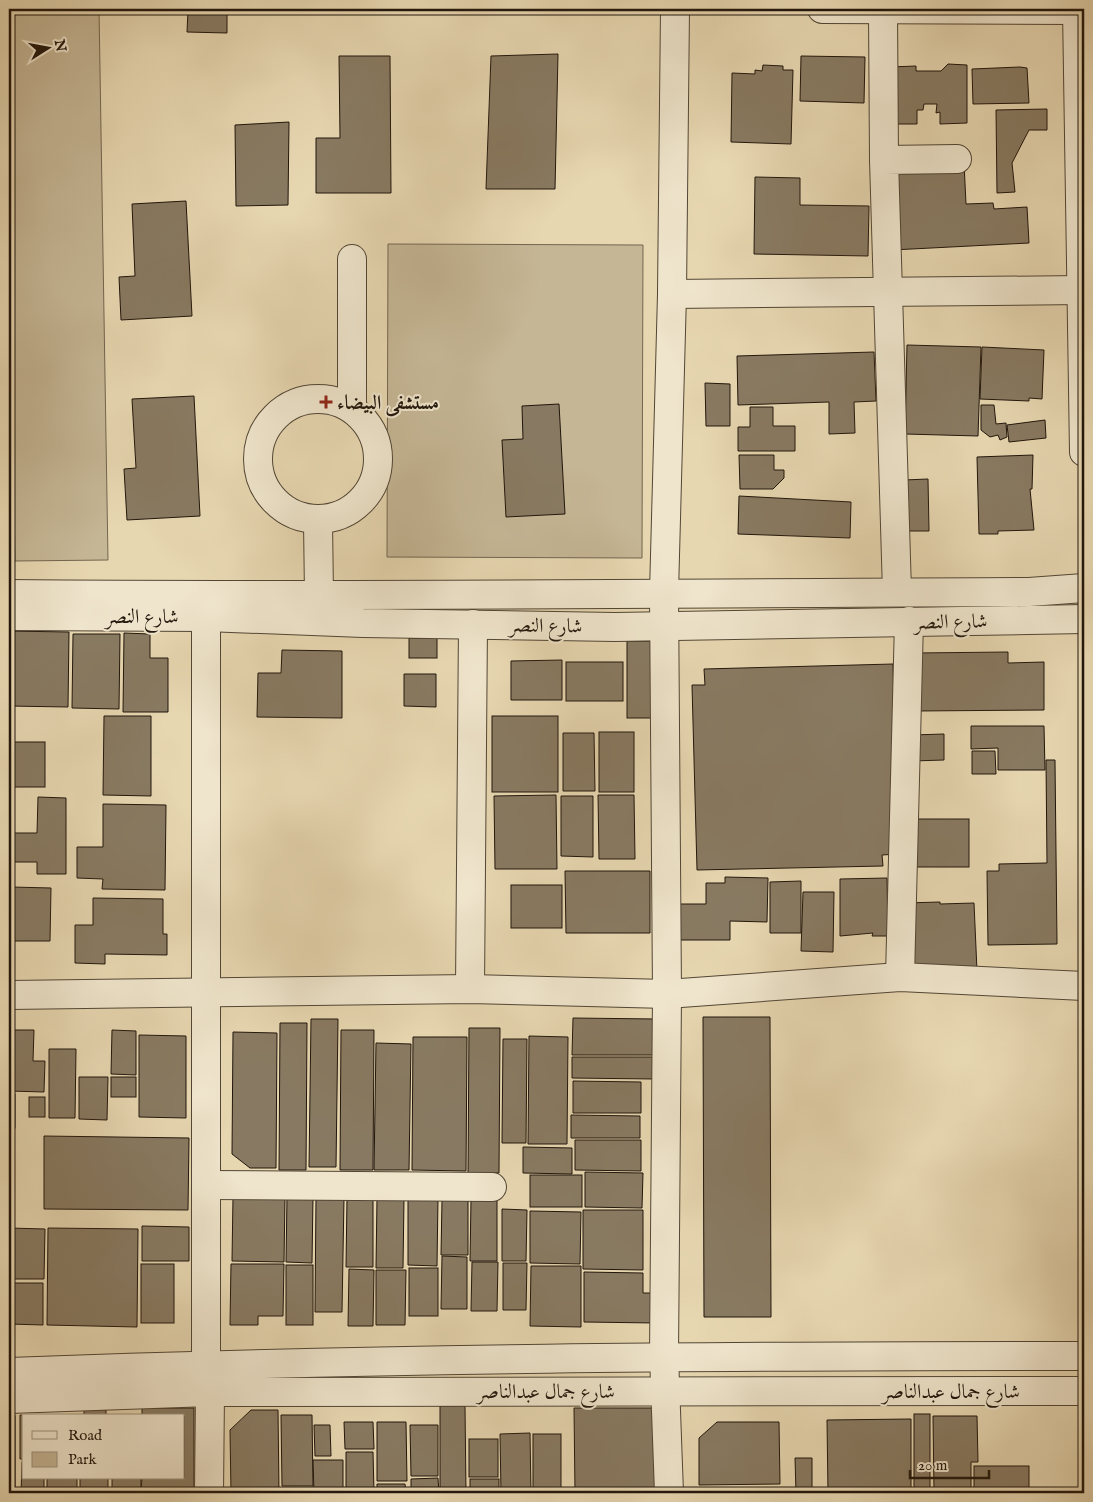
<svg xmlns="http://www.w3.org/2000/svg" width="1093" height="1502" font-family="'IM FELL English',Amiri,serif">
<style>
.green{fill:#c5b695;stroke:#736650}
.building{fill:#887a62;stroke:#21160c}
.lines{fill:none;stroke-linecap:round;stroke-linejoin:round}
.minor-casing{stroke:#524635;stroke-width:30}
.minor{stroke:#efe5cc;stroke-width:28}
.poi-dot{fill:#8f2418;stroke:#efe5cc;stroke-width:2}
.labels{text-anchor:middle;stroke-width:4;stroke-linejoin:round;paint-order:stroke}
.poi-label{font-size:20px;font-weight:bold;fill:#21160c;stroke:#efe5cc;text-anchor:start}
.street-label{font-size:20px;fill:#21160c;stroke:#efe5cc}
</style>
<rect width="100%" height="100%" fill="#e7d7b1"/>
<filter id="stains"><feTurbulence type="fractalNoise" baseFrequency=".004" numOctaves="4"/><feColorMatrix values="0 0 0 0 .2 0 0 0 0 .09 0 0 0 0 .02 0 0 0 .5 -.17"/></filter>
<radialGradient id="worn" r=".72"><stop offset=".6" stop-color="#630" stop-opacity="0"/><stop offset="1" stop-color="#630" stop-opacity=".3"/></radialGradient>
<!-- green -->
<g class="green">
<polygon points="9,9 99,9 108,560 15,561 9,210"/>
<polygon points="388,244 643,245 642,558 387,557"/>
</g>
<!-- building -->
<g class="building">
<polygon points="188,10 227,12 227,33 187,32"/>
<polygon points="558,54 555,189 486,189 491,56"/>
<polygon points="339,56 390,56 391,193 316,193 316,138 340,138"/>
<polygon points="801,56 865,57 864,103 800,101"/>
<polygon points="948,64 967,65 967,123 940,124 940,112 936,113 937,104 924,104 923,110 917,110 917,124 890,124 890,67 916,66 916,71 941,71"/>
<polygon points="763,65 783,66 783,70 793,70 791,144 731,142 732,73 755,74 755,70 762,71"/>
<polygon points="1020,67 1027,68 1029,103 973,104 972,69"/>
<polygon points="1047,109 1047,130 1029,130 1012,163 1015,192 997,193 996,110"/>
<polygon points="289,122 288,205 236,206 235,125"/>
<polygon points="964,163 966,204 993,203 994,209 1027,207 1029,243 892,250 896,166"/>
<polygon points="755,177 800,178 800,205 869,206 868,256 754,254"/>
<polygon points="186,201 192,316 121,320 119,277 135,276 132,204"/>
<polygon points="9,212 12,283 9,283"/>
<polygon points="907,345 981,347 978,436 905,434"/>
<polygon points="982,347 1044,350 1042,399 1029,398 1029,401 980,399"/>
<polygon points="874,352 876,401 854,402 855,433 829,434 829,402 738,405 737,356"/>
<polygon points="705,383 730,384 730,426 706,426"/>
<polygon points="194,396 200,516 127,520 124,469 136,468 132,399"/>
<polygon points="559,404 565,514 506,517 502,440 523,439 522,406"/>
<polygon points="981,405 994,405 996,424 1006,423 1007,437 1000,440 998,435 990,437 981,430"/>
<polygon points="750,407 773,407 773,426 795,426 795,451 738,451 738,427 750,427"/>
<polygon points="1045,420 1046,438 1009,442 1007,425"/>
<polygon points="739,455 774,455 774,470 784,470 784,478 773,489 740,489"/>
<polygon points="1033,455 1032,489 1030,489 1034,530 998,531 998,534 979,534 977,457"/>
<polygon points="928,479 929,531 905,531 904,480"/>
<polygon points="739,496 851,502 850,538 738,534"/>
<polygon points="9,631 69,632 68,707 9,706"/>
<polygon points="124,633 150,634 150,658 168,658 168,712 123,712"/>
<polygon points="73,634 120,634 119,709 72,708"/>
<rect x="409" y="638" width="28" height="20"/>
<rect x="627" y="641" width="28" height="77"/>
<polygon points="282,650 342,651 342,718 257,717 258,673 281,673"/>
<polygon points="1008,652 1008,663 1044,662 1044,710 915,711 915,653"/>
<polygon points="562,660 562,700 511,700 511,661"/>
<rect x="566" y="662" width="57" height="39"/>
<polygon points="893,664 898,854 882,855 883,866 697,870 692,685 705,685 704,669"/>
<polygon points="404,674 436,674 436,707 404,706"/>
<polygon points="104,716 151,716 151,796 103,795"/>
<rect x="492" y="716" width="66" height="76"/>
<polygon points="971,726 1044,726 1045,770 998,770 998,748 971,749"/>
<rect x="599" y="732" width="35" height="60"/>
<polygon points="563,733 594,733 595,791 563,791"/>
<polygon points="944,734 944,760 912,761 912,735"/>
<rect x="9" y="742" width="36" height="45"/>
<polygon points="972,751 995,751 996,774 972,774"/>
<polygon points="1046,760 1055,760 1057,944 988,945 987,871 999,871 999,864 1047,863"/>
<polygon points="556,795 557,869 495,869 494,796"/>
<polygon points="598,795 634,795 635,859 599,859"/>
<polygon points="561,796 593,796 593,857 561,856"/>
<polygon points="38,797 66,798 66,874 37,874 37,862 9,862 9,833 37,833"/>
<polygon points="103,804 166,805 165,890 102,889 103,879 77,878 77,847 103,847"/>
<rect x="908" y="819" width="61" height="48"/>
<polygon points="565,871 650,871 650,933 566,933"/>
<polygon points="725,877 768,878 767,922 730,921 730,940 680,940 680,904 706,904 706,883 725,883"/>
<polygon points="887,878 888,936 872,936 873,933 840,936 840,879"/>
<polygon points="801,881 801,933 770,933 770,882"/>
<rect x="511" y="885" width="51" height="43"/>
<polygon points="11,887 51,888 50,941 10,941"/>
<polygon points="803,892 834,892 833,952 801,951"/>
<polygon points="93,898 163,899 163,934 167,934 167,955 105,954 105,964 75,963 75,925 93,925"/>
<polygon points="940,902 940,904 974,903 977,971 907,974 905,903"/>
<polygon points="703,1017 770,1017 771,1317 704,1317"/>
<polygon points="573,1018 656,1019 655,1055 572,1055"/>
<polygon points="311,1019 338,1019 336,1167 309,1167"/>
<polygon points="280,1023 307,1023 306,1170 279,1170"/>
<polygon points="469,1028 500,1028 499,1173 468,1173"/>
<polygon points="9,1030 34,1030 33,1061 45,1061 44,1092 9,1091"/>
<polygon points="112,1030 136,1031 136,1075 111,1074"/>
<polygon points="341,1030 374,1030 373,1170 340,1170"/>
<polygon points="233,1032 277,1033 276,1168 250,1168 232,1154"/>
<polygon points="139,1035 186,1036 186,1118 139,1117"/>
<polygon points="529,1036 568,1037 567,1144 528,1144"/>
<polygon points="413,1037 467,1037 466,1171 412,1170"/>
<polygon points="503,1039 527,1039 526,1143 502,1143"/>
<polygon points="376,1043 411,1044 409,1170 374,1170"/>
<polygon points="49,1049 76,1049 75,1118 49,1118"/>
<polygon points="572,1057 654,1057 654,1079 572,1078"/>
<polygon points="79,1077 108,1077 107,1120 79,1119"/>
<rect x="111" y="1077" width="25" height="20"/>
<polygon points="573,1081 641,1082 641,1113 573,1113"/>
<rect x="9" y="1094" width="6" height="34"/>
<rect x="29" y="1097" width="16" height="20"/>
<polygon points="571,1115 640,1116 640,1138 571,1138"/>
<polygon points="44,1136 189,1138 188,1210 44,1209"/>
<polygon points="575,1140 641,1140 641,1171 575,1170"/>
<polygon points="523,1147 572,1148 572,1174 523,1173"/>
<polygon points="585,1172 643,1173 642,1208 585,1207"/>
<rect x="530" y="1175" width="52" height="32"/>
<polygon points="233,1196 285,1197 284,1262 232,1261"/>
<polygon points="287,1197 313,1197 312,1263 286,1262"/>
<polygon points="408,1197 438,1197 437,1266 408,1265"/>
<polygon points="316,1198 344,1198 342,1312 315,1312"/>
<polygon points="347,1198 373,1199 373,1267 346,1267"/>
<polygon points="377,1198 404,1198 403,1268 376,1268"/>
<polygon points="442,1200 468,1200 468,1255 441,1255"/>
<polygon points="471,1200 497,1200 497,1261 470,1261"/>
<polygon points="502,1209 527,1210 526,1261 502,1261"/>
<polygon points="583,1210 643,1210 643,1270 583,1269"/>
<polygon points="530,1211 581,1212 580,1264 530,1263"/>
<polygon points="142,1226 189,1227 189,1261 142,1261"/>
<polygon points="9,1228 45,1229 44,1279 9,1279"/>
<polygon points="48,1228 138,1229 137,1327 47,1325"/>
<polygon points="442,1256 467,1257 467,1309 441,1309"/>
<polygon points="472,1262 498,1262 497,1311 471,1311"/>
<polygon points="503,1263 527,1263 526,1310 503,1310"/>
<rect x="141" y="1264" width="33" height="59"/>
<polygon points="231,1264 284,1264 283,1316 258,1316 258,1325 230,1325"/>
<rect x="286" y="1265" width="27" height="60"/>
<polygon points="531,1266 581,1266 581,1327 530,1326"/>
<rect x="409" y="1268" width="29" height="48"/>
<polygon points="349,1269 374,1270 373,1326 348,1326"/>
<polygon points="376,1270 406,1270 405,1325 376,1325"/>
<polygon points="584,1272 643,1273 643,1293 655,1293 655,1323 584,1322"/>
<polygon points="9,1283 43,1283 43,1325 9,1324"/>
<polygon points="440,1406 465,1406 466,1493 440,1493"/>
<polygon points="142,1408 194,1408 194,1493 141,1493 142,1478 184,1478 184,1416 142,1416"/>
<polygon points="574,1408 655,1408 656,1493 575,1493"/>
<polygon points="84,1409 106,1410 106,1416 84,1416"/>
<polygon points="251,1410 278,1410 279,1493 231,1493 230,1430"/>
<rect x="914" y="1414" width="16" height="79"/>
<polygon points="20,1415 47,1416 24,1416 24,1459 20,1459"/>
<polygon points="281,1415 312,1415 313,1486 282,1486"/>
<rect x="9" y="1416" width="6" height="77"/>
<polygon points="933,1416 977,1416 978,1462 971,1462 971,1493 934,1493"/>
<polygon points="911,1419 911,1493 828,1493 827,1420"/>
<polygon points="344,1422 373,1422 374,1449 345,1449"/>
<polygon points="377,1422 406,1422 407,1481 377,1481"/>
<polygon points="717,1422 779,1422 780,1484 699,1485 699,1438"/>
<polygon points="314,1425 330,1425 331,1456 315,1456"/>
<polygon points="410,1425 438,1425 438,1476 411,1476"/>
<polygon points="530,1433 531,1493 501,1493 500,1434"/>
<rect x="533" y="1434" width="28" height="59"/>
<rect x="469" y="1439" width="29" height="38"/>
<polygon points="346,1452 373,1452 374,1493 346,1493"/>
<polygon points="795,1458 812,1458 812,1493 796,1493"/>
<polygon points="313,1460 343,1460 343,1493 314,1493"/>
<polygon points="22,1462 24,1462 24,1478 44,1478 44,1493 21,1493"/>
<rect x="974" y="1466" width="55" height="27"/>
<rect x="47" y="1478" width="30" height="15"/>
<rect x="80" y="1478" width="28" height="15"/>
<rect x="112" y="1478" width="29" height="15"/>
<polygon points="438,1478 439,1493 411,1493 411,1479"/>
<rect x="470" y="1479" width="29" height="14"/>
<polygon points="377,1484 405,1484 406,1493 377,1493"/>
<rect x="281" y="1489" width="31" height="4"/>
</g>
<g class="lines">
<defs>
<g id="minor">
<polyline points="822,9 1077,10"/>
<polyline points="1077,9 1084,452"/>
<polyline points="883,10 884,160"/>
<polyline points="672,294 1082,290"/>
<circle cx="318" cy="459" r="60"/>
<polyline points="352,408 352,259"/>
<polyline points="318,521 319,596"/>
<polyline points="897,592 884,160 957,159"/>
<path d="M9 594C349 597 689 593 1029 592L1084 588"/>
<polyline points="9,616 206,617 363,623 615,627 1084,619"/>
<polyline points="206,617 206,1364 210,1392 209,1493"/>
<polyline points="900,977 909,621"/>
<polyline points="470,989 473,624"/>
<polyline points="9,995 470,989 667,994 900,977 1084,986"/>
<polyline points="207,1185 492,1187"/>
<path d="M9 1372C367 1358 726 1356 1084 1356"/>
<polyline points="9,1399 210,1392 1084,1391"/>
<polyline points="669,1493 664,1356 667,994 664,593 672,294 675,9"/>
</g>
</defs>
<!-- minor casing -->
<use href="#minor" class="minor-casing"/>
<!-- minor -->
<use href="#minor" class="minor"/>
</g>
<!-- markers -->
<path class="poi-dot" d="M323.5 394.5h5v5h5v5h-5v5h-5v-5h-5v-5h5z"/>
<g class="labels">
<!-- poi labels -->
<g class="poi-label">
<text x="337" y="409">مستشفى البيضاء</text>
</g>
<!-- street labels -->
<g class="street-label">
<text x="142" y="623">شارع النصر</text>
<text transform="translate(951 621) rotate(-1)" y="7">شارع النصر</text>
<text transform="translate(546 625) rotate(1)" y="7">شارع النصر</text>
<text x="546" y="1398">شارع جمال عبدالناصر</text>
<text x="951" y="1398">شارع جمال عبدالناصر</text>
</g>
</g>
<!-- margin -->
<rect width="1093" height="1502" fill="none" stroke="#e7d7b1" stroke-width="30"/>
<rect x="10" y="10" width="1073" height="1482" fill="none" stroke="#21160c" stroke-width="2.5"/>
<rect x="15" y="15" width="1063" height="1472" fill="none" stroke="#21160c"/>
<!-- legend -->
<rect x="22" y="1414" width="162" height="65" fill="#efe5cc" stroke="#9d927f"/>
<rect x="32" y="1431" width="25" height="8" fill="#efe5cc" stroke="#9d927f"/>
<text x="68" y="1440" font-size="15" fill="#21160c">Road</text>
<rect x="32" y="1452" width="25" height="15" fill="#c5b695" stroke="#9d927f"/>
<text x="68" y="1464" font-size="15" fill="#21160c">Park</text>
<!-- north arrow -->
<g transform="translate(48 48) rotate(79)" stroke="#efe5cc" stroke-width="4" paint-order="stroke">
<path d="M0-4L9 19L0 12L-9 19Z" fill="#21160c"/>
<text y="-8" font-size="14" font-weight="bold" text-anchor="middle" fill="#21160c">N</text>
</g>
<!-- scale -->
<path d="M910 1470v8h79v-8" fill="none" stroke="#21160c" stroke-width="2.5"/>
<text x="918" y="1470" font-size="15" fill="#21160c" stroke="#efe5cc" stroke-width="4" paint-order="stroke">20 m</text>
<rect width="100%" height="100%" filter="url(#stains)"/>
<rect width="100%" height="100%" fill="url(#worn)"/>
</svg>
